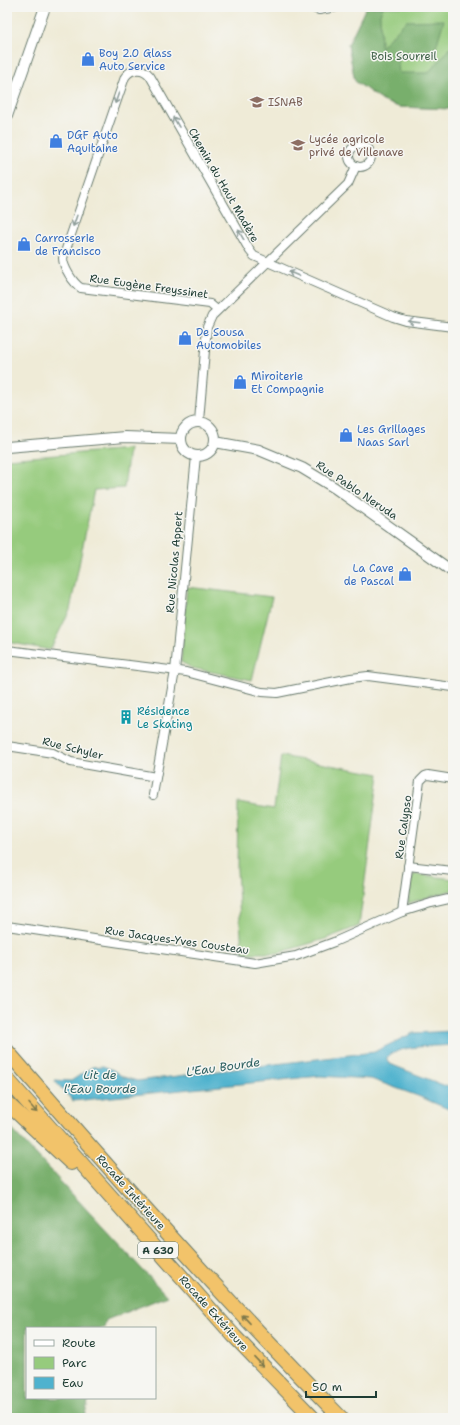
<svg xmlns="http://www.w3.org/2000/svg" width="460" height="1425" font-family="'Shantell Sans',sans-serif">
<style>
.green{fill:#96cb7d;stroke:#5a8458}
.forest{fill:#78af6c;stroke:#4c7650}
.water{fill:#4fb2ce;stroke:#377881}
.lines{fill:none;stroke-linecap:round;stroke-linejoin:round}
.minor-casing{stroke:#687a6d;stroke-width:10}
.tertiary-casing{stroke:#687a6d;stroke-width:12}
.motorway-casing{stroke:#687a6d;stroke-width:16}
.minor{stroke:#fff;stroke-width:8}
.tertiary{stroke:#fff;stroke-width:10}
.motorway{stroke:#f2c36a;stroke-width:14}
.oneway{stroke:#8f9e9a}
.oneway2{stroke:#7e794c}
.labels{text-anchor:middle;stroke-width:3;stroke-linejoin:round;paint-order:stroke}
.shield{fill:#f6f6f2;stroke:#60746d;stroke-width:1}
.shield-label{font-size:10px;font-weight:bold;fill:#1f3d34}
.shop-label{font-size:11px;fill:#366cbe;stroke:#f6f6f2;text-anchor:start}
.park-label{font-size:11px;fill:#3d6046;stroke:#f6f6f2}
.education-label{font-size:11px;fill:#785e54;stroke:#f6f6f2;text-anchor:start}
.street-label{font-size:11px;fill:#1f3d34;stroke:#f6f6f2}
.culture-label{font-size:11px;fill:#0d838f;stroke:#f6f6f2;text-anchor:start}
.water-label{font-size:12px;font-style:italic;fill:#2d6062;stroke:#f6f6f2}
</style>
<rect width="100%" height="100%" fill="#f6f6f2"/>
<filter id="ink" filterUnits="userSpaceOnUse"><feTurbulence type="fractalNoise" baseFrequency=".025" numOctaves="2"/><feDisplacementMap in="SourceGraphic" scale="8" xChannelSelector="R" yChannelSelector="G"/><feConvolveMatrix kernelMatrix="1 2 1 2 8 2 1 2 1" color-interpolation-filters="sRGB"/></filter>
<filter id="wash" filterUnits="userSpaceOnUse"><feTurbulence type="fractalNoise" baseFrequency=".012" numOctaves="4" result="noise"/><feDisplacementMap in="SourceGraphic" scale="16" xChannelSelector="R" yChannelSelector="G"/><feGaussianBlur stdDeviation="0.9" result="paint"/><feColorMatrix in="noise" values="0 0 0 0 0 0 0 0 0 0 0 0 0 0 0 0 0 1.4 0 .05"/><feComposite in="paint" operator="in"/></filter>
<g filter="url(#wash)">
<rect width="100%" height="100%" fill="#efebd7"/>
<!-- green -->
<g class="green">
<polygon points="366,7 453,7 453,109 399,107 383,101 355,81 348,45"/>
<polygon points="129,449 124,488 94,490 70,610 50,650 7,642 7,459"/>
<polygon points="187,587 272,597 252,680 192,668 181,662"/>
<polygon points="281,756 379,774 359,926 325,939 278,953 242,953 237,870 238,803 274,809"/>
<polygon points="416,874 453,879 453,890 408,903 412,878 413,875"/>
</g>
<!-- forest -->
<g class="forest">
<polygon points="366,7 383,7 380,14 381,47 406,21 444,20 433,57 397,57 399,73 428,73 453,45 453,109 399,107 383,101 355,81 348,45"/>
<polygon points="7,1124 167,1296 106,1320 104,1328 27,1328 27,1398 89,1398 84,1418 7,1418 7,1386 11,1364 7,1364"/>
</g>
<!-- water -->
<path class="water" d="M453 1031V1045C433 1047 403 1044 387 1057V1061L390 1064 453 1089V1111L418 1096 371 1079 320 1076 73 1101 54 1080 71 1081 92 1067 103 1066 113 1070 123 1077 137 1081 374 1052 413 1033Z"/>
</g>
<g filter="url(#ink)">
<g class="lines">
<defs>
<g id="minor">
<polyline points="310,7 319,10 337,7"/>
<circle cx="360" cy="156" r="11"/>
<path d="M217 310 210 304 81 288C73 283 63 267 63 258L125 77C131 68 143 67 150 76L250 251 254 256 393 317 406 321 453 327"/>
<polyline points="199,421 207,327 212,316 348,184 356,166"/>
<polyline points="7,650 186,672 262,692 277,693 351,678 368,676 453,687"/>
<polyline points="7,746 53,753 71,762 156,777"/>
<polyline points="153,795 175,671 196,456"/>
<polyline points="408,866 453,871"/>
<polyline points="402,912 420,781 425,776 428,775 453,779"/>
<polyline points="7,926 255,963 296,956 334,942 402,912 431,903 453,898"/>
</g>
<g id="tertiary">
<polyline points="7,116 45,7"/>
<circle cx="198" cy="439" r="17"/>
<polyline points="215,442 259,450 302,468 335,488 453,572"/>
<polyline points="7,447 125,437 181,439"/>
</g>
<g id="motorway">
<path d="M7 1051C115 1176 225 1300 341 1418"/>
<polyline points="7,1079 234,1336 313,1418"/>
<polyline points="7,1103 71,1163"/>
</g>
</defs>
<!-- minor casing -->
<use href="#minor" class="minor-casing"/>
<!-- tertiary casing -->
<use href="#tertiary" class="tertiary-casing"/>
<!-- motorway casing -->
<use href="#motorway" class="motorway-casing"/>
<!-- minor -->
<use href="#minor" class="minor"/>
<!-- tertiary -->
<use href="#tertiary" class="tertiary"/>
<!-- motorway -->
<use href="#motorway" class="motorway"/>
</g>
<!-- one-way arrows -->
<defs><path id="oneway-shaft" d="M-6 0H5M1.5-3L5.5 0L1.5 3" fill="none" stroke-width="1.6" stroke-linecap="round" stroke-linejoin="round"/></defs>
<g class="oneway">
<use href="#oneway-shaft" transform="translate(117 98) rotate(109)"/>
<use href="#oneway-shaft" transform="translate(176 122) rotate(-120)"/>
<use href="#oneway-shaft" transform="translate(75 221) rotate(109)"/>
<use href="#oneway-shaft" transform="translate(241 235) rotate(-120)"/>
<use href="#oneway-shaft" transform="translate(294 274) rotate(-157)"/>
<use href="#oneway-shaft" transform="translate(414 322) rotate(-173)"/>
</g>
<g class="oneway2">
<use href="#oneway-shaft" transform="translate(33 1108) rotate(49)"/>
<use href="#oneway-shaft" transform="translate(246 1319) rotate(-133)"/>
<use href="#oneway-shaft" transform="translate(259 1362) rotate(47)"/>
</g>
</g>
<!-- icons -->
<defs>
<symbol id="shop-bare" viewBox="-9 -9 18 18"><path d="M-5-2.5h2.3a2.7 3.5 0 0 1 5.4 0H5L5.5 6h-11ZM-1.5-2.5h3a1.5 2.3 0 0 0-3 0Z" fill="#3f7fe0" stroke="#f6f6f2" stroke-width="2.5" paint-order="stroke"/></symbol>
<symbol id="university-bare" viewBox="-9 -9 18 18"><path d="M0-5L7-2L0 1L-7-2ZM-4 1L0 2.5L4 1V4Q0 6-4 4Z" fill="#8d6e63" stroke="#f6f6f2" stroke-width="2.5" paint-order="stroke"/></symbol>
<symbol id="school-bare" viewBox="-9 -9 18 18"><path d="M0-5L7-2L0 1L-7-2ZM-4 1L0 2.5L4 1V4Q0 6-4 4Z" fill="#8d6e63" stroke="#f6f6f2" stroke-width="2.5" paint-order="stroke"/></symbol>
<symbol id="building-bare" viewBox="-9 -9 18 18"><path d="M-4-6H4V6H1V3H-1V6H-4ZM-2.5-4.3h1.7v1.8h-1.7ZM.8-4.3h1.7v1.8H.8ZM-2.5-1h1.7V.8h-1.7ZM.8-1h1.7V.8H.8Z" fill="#0f9aa8" stroke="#f6f6f2" stroke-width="2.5" paint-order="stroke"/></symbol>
</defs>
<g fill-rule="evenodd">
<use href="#shop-bare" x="78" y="49" width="20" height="20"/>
<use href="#university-bare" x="247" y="92" width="20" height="20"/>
<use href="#shop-bare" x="46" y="131" width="20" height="20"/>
<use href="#school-bare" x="288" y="135" width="20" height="20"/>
<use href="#shop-bare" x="14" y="234" width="20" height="20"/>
<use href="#shop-bare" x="175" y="328" width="20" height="20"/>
<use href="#shop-bare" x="230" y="372" width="20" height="20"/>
<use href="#shop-bare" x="336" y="425" width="20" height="20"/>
<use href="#shop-bare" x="395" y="564" width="20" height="20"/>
<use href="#building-bare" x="116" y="707" width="20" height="20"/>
</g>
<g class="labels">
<!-- shield labels -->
<rect class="shield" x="138" y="1242" width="40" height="16" rx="3"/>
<g class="shield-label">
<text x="158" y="1254">A 630</text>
</g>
<!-- shop labels -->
<g class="shop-label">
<text x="99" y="57">Boy 2.0 Glass<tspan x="99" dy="13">Auto Service</tspan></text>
<text x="67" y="139">DGF Auto<tspan x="67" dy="13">Aquitaine</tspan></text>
<text x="35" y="242">Carrosserie<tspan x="35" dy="13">de Francisco</tspan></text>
<text x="196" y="336">De Sousa<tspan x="196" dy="13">Automobiles</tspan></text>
<text x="251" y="380">Miroiterie<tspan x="251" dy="13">Et Compagnie</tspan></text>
<text x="357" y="433">Les Grillages<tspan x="357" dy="13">Naas Sarl</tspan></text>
<text x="394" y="572" text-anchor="end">La Cave<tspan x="394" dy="13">de Pascal</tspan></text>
</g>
<!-- park labels -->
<g class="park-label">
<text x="404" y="60">Bois Sourreil</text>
</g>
<!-- education labels -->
<g class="education-label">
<text x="268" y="106">ISNAB</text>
<text x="309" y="143">Lycée agricole<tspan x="309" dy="13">privé de Villenave</tspan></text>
</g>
<!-- street labels -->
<g class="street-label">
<text transform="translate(224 185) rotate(60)" y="4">Chemin du Haut Madère</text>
<text transform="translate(149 286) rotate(8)" y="4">Rue Eugène Freyssinet</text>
<text transform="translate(357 490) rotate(34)" y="4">Rue Pablo Neruda</text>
<text transform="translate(174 562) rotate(-85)" y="4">Rue Nicolas Appert</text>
<text transform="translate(73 748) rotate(14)" y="4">Rue Schyler</text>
<text transform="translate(403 827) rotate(-82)" y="4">Rue Calypso</text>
<text transform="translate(177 940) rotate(8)" y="4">Rue Jacques-Yves Cousteau</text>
<text transform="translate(131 1192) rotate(48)" y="4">Rocade Intérieure</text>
<text transform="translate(214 1313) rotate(48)" y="4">Rocade Extérieure</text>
</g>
<!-- culture labels -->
<g class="culture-label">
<text x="137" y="715">Résidence<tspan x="137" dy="13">Le Skating</tspan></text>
</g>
<!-- water labels -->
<g class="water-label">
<text transform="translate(223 1067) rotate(-8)" y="4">L'Eau Bourde</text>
<text x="100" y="1079">Lit de<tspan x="100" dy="14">l'Eau Bourde</tspan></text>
</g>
</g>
<!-- margin -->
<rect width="460" height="1425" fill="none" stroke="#f6f6f2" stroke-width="24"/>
<!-- legend -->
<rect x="26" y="1327" width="130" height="72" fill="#f6f6f2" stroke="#a0aca6"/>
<rect x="34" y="1340" width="20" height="6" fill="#ffffff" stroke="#a0aca6"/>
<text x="62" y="1347" font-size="12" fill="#1f3d34">Route</text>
<rect x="34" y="1357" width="20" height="12" fill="#96cb7d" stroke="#a0aca6"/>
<text x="62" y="1367" font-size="12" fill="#1f3d34">Parc</text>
<rect x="34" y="1377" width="20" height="12" fill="#4fb2ce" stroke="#a0aca6"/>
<text x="62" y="1387" font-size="12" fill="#1f3d34">Eau</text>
<!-- scale -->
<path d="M306 1391v6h70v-6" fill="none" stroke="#1f3d34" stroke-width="2"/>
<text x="312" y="1391" font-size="12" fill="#1f3d34" stroke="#f6f6f2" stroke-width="3" paint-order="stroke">50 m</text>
</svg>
